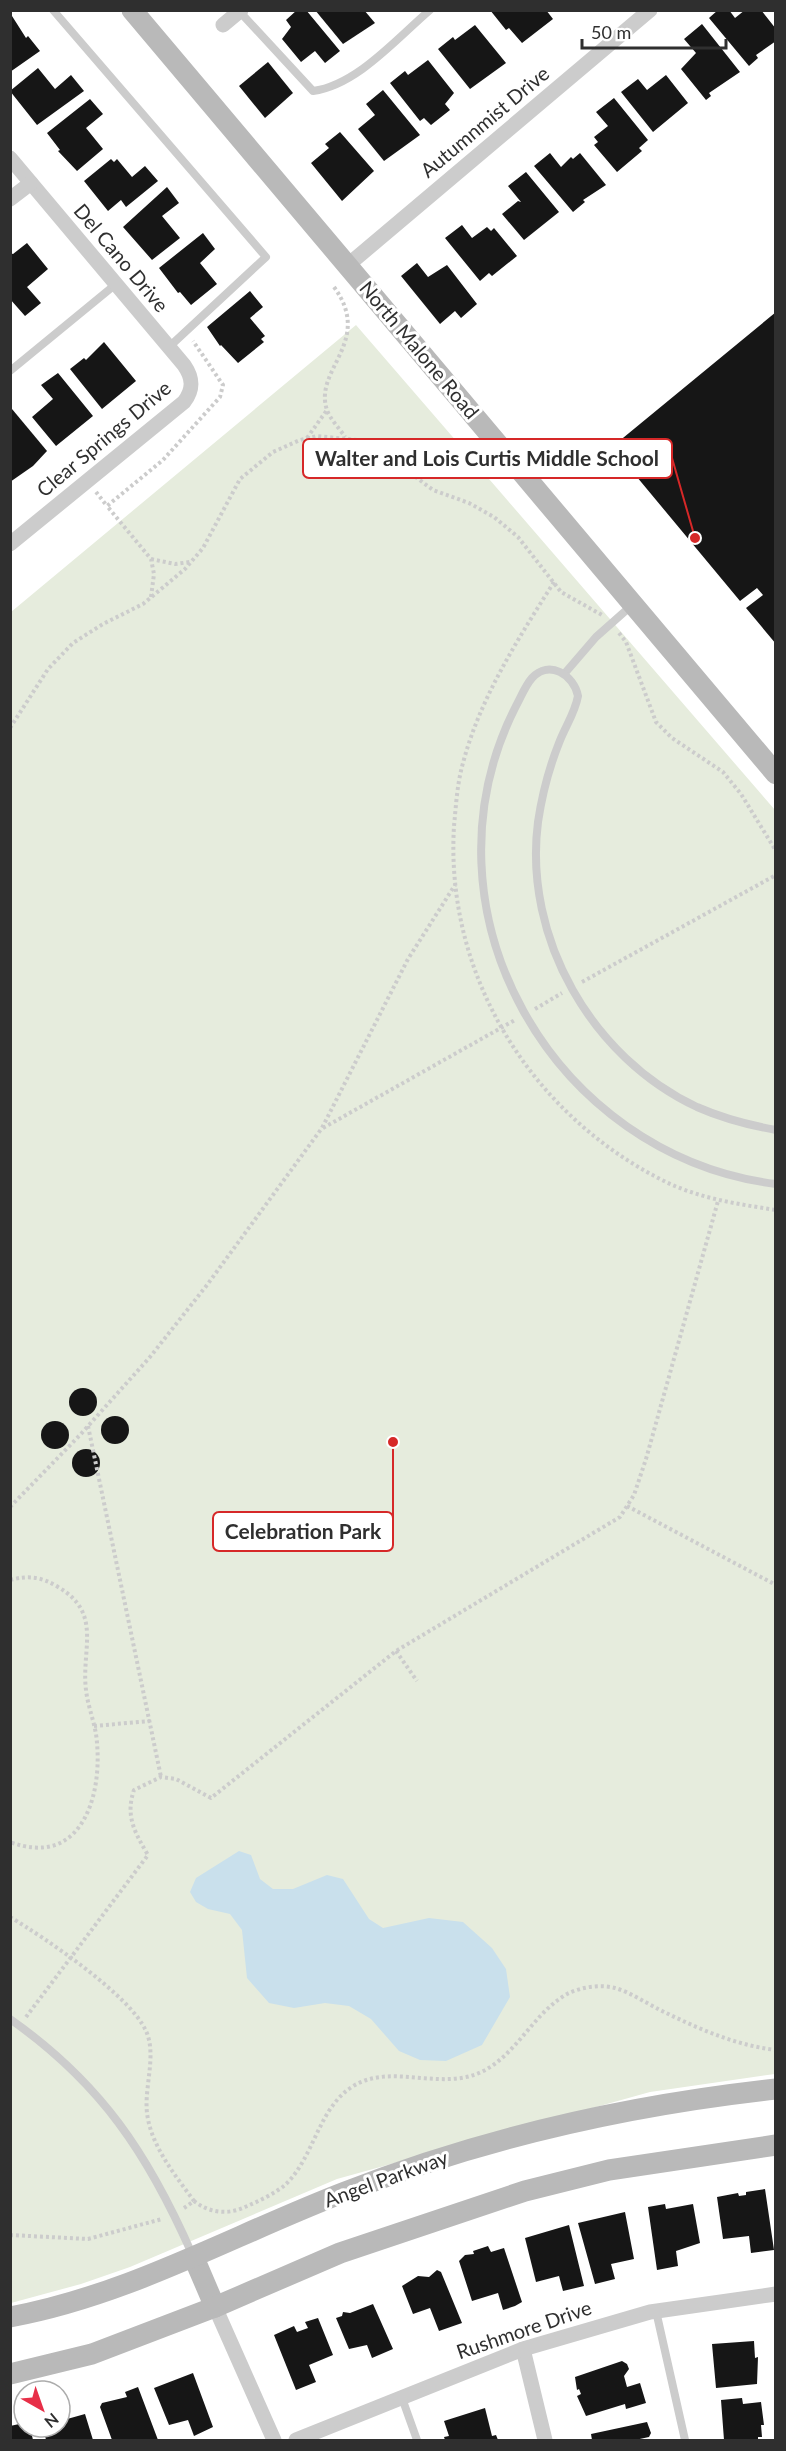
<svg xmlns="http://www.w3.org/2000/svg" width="786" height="2451" font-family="Lato,sans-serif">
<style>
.green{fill:#e6ecdd}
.water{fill:#c9e0ec}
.building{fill:#161616}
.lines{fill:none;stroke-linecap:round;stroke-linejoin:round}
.path{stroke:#ccc;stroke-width:4;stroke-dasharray:3 3;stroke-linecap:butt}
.lane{stroke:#ccc;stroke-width:8}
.street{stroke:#ccc;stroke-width:15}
.secondary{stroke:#b9b9b9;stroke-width:21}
.labels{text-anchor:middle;stroke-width:6;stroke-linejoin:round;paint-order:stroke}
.street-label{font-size:20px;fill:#2f2f2f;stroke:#fff}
.leader{fill:none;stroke:#d62828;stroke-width:2}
.callout-dot{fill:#d62828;stroke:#fff;stroke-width:2}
.callout{fill:#fff;stroke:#d62828;stroke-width:2}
.callout-label{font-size:21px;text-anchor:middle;font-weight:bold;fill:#2f2f2f}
</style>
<rect width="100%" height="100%" fill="#fff"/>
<!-- green -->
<polygon class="green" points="356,325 775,810 775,2074 650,2092 337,2179 130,2267 81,2284 11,2303 11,612"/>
<!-- water -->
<polygon class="water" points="239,1851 251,1855 260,1879 273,1889 293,1889 327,1875 343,1879 369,1919 383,1928 429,1918 463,1922 492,1948 506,1969 510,1997 482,2045 446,2061 420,2060 399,2051 371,2019 349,2006 325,2003 294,2008 269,2003 247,1978 242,1930 230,1914 208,1909 196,1902 190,1892 196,1878"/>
<!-- building -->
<g class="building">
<polygon points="297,10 306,10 340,51 325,63 315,51 301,62 282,39 291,27 286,20"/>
<polygon points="315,10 364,10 375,23 343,44"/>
<polygon points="490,10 546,10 553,19 522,43 509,28 506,30"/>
<polygon points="718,10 729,10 735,18 745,10 761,10 776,29 776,41 756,55 758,58 749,66 709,18"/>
<polygon points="12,16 26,38 28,36 40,51 10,72"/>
<polygon points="702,24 740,72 709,93 711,96 706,100 681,69 696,53 684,39"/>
<polygon points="475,25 506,63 470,89 438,49 453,37 455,40"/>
<polygon points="428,60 454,93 445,104 450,110 431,125 424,118 420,121 390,83 405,71 408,75"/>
<polygon points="268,62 293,93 265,118 239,86"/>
<polygon points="38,68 55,89 71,75 84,91 37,125 10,91"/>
<polygon points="666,75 688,103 653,132 621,92 638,79 647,90"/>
<polygon points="383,90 420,135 384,161 358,129 375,115 366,104"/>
<polygon points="614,98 648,140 639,148 642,151 617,172 594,145 598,142 594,137 608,126 596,112"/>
<polygon points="90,99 103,114 86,128 103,149 77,171 58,151 60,150 47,133"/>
<polygon points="340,132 374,171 342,201 311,163 329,148 325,144"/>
<polygon points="550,153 561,167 571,157 573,159 580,153 606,185 583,200 585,202 573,212 534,166"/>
<polygon points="111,159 114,162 117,159 132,177 145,166 158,181 126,207 121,200 108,211 84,181"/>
<polygon points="526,172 559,212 524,240 502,214 518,201 521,202 508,186"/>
<polygon points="167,187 179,203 162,216 180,238 152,260 123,227"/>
<polygon points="462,225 472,238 487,227 491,231 494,228 517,256 492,276 489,273 480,281 445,238"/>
<polygon points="203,233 215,249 200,263 217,284 191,305 180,292 178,293 159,268"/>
<polygon points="27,243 48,269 27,287 41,303 25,316 10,299 10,253 13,254"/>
<polygon points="417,263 428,277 447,265 477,304 461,318 455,311 440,324 401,276"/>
<polygon points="250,291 263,307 250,318 265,336 261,339 264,342 238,363 221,345 220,346 207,327"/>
<polygon points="776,312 776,644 746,608 763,595 757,588 740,601 612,447"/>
<polygon points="104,342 136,381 102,409 70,369 84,358 86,360"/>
<polygon points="58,373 93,416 56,446 32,417 53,399 41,385"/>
<polygon points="12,409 47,451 33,466 10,482"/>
<circle cx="83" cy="1402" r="14"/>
<circle cx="115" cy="1430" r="14"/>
<circle cx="55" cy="1435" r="14"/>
<circle cx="86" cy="1463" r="14"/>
<polygon points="765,2189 774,2250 751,2253 749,2236 723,2239 717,2197 738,2193 739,2196 746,2195 746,2192"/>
<polygon points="665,2204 666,2209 693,2204 700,2243 676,2251 678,2266 657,2270 648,2207"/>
<polygon points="625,2212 634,2259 611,2264 615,2279 595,2284 578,2223"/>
<polygon points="569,2225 584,2286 563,2291 559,2276 536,2282 525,2238"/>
<polygon points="488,2246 491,2252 504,2248 522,2302 515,2306 503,2310 498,2293 472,2301 459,2261 465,2255 474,2254 473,2251"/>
<polygon points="437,2270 441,2272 462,2323 439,2331 430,2308 413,2314 402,2286 418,2276 429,2277"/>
<polygon points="373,2304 393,2349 372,2358 367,2345 349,2349 336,2318 342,2316 343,2312 350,2313"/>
<polygon points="318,2318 333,2355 309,2365 316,2382 296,2390 274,2335 294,2326 297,2332 308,2328 305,2322"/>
<polygon points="754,2341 755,2358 758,2357 757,2384 716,2388 712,2344"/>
<polygon points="622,2361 627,2364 629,2369 624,2376 627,2387 640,2383 646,2403 626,2409 625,2404 586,2416 577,2396 581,2394 579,2389 577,2390 575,2377"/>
<polygon points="193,2373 213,2427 194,2436 188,2420 169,2425 154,2388"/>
<polygon points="138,2387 158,2440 112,2440 100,2407 102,2403 127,2397 125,2392"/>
<polygon points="742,2398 743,2404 761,2402 764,2425 761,2425 762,2437 758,2437 758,2440 724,2440 721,2400"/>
<polygon points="485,2408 492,2436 496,2435 498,2440 445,2440 444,2437 449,2436 444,2421"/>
<polygon points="85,2414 93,2440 46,2440 43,2427 60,2427 60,2421"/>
<polygon points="647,2422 651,2433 649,2437 635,2440 592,2440 591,2434"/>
<polygon points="24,2423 24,2427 30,2427 33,2440 10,2440 10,2426"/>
</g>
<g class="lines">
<!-- path -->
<g class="path">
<path d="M334 287C374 342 313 369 327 410 330 419 340 429 345 437"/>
<polyline points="307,438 327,410"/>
<polyline points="96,492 107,506"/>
<polyline points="151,559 175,564 190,562"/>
<path d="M554 582C518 639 480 698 463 763 457 784 456 806 454 826 445 975 530 1113 662 1180 697 1198 737 1204 776 1210"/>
<polyline points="151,597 154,574 151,559 107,506 163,460 220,397 223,385 193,341"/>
<polyline points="619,633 626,642 656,722 672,738 723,772 741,794 776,851"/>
<polyline points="10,728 48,669 73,643 103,624 143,604 185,569 203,548 240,479 273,452 300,440 317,436 357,440 381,451 433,490 469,503 494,517 518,537 561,592 602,615"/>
<polyline points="582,982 776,875"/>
<polyline points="535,1009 562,993"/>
<polyline points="323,1128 515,1020"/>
<polyline points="88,1426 161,1777"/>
<polyline points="627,1506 776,1585"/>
<polyline points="10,1507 80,1435 150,1357 207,1285 322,1128 408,959 455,885"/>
<path d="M10 1580C29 1575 42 1577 58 1587 103 1613 81 1649 86 1690 88 1708 96 1725 97 1743 102 1799 80 1868 10 1842"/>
<polyline points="396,1651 417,1681"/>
<polyline points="94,1726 150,1721"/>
<path d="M10 1917C45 1938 130 1995 146 2031 157 2055 144 2087 147 2113 151 2146 175 2175 194 2201"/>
<path d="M26 2017 148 1855C135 1833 125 1816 134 1790L161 1777 176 1779 211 1798 396 1651 620 1517 634 1495 646 1459 718 1201"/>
<path d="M184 2208 194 2201C209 2213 228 2215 245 2207 259 2201 274 2194 285 2185 315 2157 318 2106 355 2085 392 2064 439 2090 479 2073 516 2057 532 2014 567 1994 581 1987 600 1984 615 1988 630 1992 646 2003 660 2010 697 2028 734 2045 776 2050"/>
<polyline points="10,2235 88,2239 162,2219"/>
</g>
<!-- lane -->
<g class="lane">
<polyline points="53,10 266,257 169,347"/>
<path d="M239 11 313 91C357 85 396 39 430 10"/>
<polyline points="10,371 116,284"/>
<polyline points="565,673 596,637 631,606"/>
<path d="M776 1130C748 1125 722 1118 697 1107 592 1058 523 938 538 822 542 795 549 768 559 743 565 727 575 713 578 696 574 675 549 659 532 678 525 686 521 697 516 706 412 910 553 1156 776 1184"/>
<path d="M10 2019C101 2083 148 2154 192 2254"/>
<polyline points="656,2311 685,2440"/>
<polyline points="402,2398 417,2440"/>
</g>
<!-- street -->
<g class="street">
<polyline points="223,25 241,10"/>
<path d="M10 158 184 365C193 378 194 389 184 402L10 544"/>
<polyline points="10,199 31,183"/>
<polyline points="348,265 650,10"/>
<polyline points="215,2307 274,2440"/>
<polyline points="523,2349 545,2440"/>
<polyline points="296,2440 523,2349 650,2312 776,2294"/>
</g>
<!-- secondary -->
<g class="secondary">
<polyline points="132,10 776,774"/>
<polyline points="194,2258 215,2307"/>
<path d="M10 2317C129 2295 233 2235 345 2192 483 2138 629 2105 776 2089"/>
<polyline points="10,2374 92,2354 215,2307 340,2253 525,2191 609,2170 776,2145"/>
</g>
</g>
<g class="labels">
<!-- street labels -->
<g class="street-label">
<text transform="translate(485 122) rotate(-40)" y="7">Autumnmist Drive</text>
<text transform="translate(121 258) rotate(50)" y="7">Del Cano Drive</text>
<text transform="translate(419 350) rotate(50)" y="7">North Malone Road</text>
<text transform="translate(104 439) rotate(-40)" y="7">Clear Springs Drive</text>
<text transform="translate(386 2179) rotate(-20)" y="7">Angel Parkway</text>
<text transform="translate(524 2330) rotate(-19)" y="7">Rushmore Drive</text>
</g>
</g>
<!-- callouts -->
<path class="leader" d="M695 538L672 458M393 1442L393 1531"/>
<g class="callout-dot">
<circle cx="695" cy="538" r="6"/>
<circle cx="393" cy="1442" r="6"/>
</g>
<g class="callout">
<rect x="303" y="439" width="369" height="39" rx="6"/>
<rect x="213" y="1512" width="180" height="39" rx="6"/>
</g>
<g class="callout-label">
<text x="487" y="466">Walter and Lois Curtis Middle School</text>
<text x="303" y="1539">Celebration Park</text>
</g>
<!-- border -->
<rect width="786" height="2451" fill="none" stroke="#2f2f2f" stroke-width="24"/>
<!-- north arrow -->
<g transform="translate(42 2409) rotate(140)"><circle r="28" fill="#ffffff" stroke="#acacac" stroke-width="1.5"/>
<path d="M0-4.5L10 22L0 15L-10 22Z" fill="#e72f48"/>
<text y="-9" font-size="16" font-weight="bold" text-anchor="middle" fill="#2f2f2f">N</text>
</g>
<!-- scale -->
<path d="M582 39v9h144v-9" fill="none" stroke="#2f2f2f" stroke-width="3"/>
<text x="591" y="39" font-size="18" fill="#2f2f2f" stroke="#ffffff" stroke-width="4.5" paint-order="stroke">50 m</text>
</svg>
